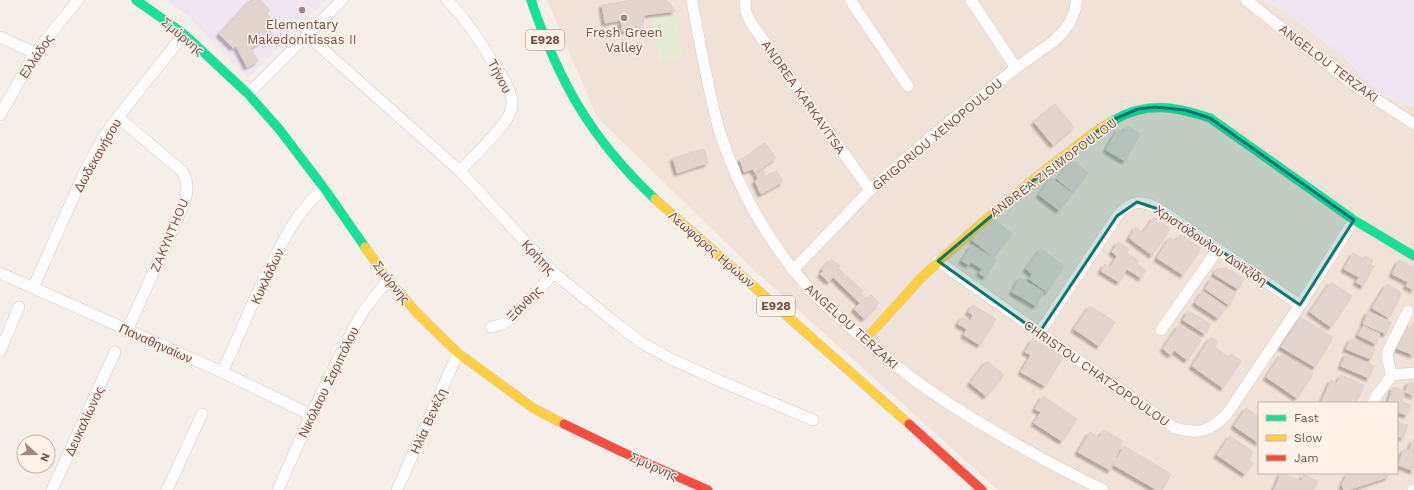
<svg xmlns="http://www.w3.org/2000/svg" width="1414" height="490" font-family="'Work Sans',sans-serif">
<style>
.residential{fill:#f1e2d9;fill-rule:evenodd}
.education{fill:#efe6f1}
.green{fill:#e6ebd4}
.building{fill:#e2d5d0;stroke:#dfd0cb;filter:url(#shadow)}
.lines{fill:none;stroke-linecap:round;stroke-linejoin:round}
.street-casing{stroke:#d4cac6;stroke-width:12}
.fast-casing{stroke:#d6cac7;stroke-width:10}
.slow-casing{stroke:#d6cac7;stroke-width:10}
.jam-casing{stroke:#d6cac7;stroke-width:10}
.street{stroke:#fefcfc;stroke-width:11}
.fast{stroke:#16e098;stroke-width:9}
.slow{stroke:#ffcf43;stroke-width:9}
.jam{stroke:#f24e42;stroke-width:9}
.marked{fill:#0f766e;fill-opacity:0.2;stroke:#0f766e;stroke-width:3;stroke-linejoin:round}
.poi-dot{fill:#a18782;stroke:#fff2e9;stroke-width:1.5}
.labels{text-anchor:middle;stroke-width:3;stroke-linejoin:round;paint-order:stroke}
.shield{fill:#fff2e9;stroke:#9d817a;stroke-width:1}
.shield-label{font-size:12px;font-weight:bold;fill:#73504a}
.poi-label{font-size:13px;fill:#73504a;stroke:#fff2e9}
.street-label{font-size:13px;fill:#73504a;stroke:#fff2e9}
</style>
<defs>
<filter id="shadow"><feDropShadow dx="-3" dy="3" stdDeviation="1" flood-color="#0004"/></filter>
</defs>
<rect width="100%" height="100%" fill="#f6eee9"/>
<!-- residential -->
<path class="residential" d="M547 0H1414V490H998L754 270 597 117ZM1259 403H1397V473H1259Z"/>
<!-- education -->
<g class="education">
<polygon points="167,0 326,0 248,78 188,16"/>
<polygon points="1259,0 1414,0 1414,108 1385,97 1363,78 1349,62 1284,11"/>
</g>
<!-- green -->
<polygon class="green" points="676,15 683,58 659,62 652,18"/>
<!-- building -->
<g class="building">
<polygon points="251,0 260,0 270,10 267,13 275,26 269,30 272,36 251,48 258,61 247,67 236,46 233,48 219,34"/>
<polygon points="633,0 665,0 670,3 675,11 644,15 643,28 622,31 621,20 605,23 602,5"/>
<polygon points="1055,104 1074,127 1053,145 1034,122"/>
<polygon points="1127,126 1140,134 1125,161 1106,150 1118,129 1123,132"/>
<polygon points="765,143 776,158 755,173 753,169 744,172 740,159 746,157"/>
<polygon points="704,149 708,163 677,173 673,158"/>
<polygon points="1072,160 1088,173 1073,192 1057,179"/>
<polygon points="763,170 766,176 777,171 783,182 761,194 755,181 758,179 756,174"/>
<polygon points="1051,178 1072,193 1059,210 1039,195"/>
<polygon points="991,216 1012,234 993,257 972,240"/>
<polygon points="1154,217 1170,229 1152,255 1129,238 1136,227 1143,233"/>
<polygon points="1180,235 1201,248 1183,275 1157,258 1170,237 1176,241"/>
<polygon points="1118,242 1129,249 1127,253 1139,261 1137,264 1146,270 1141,278 1127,269 1119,282 1101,271 1105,264 1110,267 1117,256 1112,252"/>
<polygon points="972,245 996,260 985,277 979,273 982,269 971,262 969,265 962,261"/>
<polygon points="1041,249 1064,266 1047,292 1029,279 1032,274 1026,269"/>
<polygon points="1353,253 1364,259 1365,256 1373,260 1371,265 1374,266 1363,286 1356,282 1359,277 1344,269"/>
<polygon points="831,259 840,266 838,268 845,275 842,278 844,280 847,276 863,291 861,294 867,299 871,295 879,303 864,319 854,309 860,303 833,277 829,282 820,274 823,271 822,269"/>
<polygon points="1399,260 1414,267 1414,290 1406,286 1408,282 1392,274"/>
<polygon points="1227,268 1244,279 1238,289 1214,274 1217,269"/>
<polygon points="1020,278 1044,292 1036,306 1012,292"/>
<polygon points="1212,278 1236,293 1229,305 1205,289"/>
<polygon points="1331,282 1352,296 1331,327 1310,312"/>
<polygon points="1387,284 1402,293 1389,318 1372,308"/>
<polygon points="1203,291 1226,307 1218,318 1195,303"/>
<polygon points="973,305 996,319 980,345 964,335 967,329 958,324 962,317 970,321 973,315 968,312"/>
<polygon points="1090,306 1115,322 1099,346 1074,329"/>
<polygon points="1188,311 1211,324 1205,334 1183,320"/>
<polygon points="1368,311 1391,322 1386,334 1363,324"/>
<polygon points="1300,317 1333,337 1315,367 1281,347"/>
<polygon points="1412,324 1414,325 1414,355 1396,348 1406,326 1411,328"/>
<polygon points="1179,325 1201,340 1187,360 1174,350 1171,355 1163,349"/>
<polygon points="1363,326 1380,334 1376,344 1358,335"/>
<polygon points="1211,337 1218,342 1214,347 1228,357 1231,354 1241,361 1223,388 1192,366"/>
<polygon points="1033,339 1063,357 1045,386 1021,372 1031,355 1025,352"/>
<polygon points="1351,339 1375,349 1371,359 1346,349"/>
<polygon points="1282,354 1313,374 1297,398 1266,377"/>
<polygon points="1346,354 1374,366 1369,378 1341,366"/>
<polygon points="987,361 1004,375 986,396 970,383"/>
<polygon points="1341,375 1364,385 1356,403 1321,403 1331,380 1337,383"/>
<polygon points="1409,382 1414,384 1414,396 1405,392"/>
<polygon points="1393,387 1405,391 1402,402 1411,405 1407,415 1397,412 1397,403 1388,403"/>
<polygon points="1043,396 1077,419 1062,441 1034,423 1041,412 1035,409"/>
<polygon points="1246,408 1259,417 1259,443 1234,426"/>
<polygon points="1397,422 1408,425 1403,438 1397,436"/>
<polygon points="1104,430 1123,441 1114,456 1117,458 1110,470 1078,452 1090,432 1099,438"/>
<polygon points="1230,436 1253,452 1248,459 1253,463 1245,474 1217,455"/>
<polygon points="1413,440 1414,440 1414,471 1398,465 1404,449 1409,450"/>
<polygon points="1124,446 1171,474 1162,490 1157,490 1114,465"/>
<polygon points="1281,473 1301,481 1303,475 1318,481 1314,490 1274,490"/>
<polygon points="1348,473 1389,473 1388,477 1348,490 1344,490 1342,485"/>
</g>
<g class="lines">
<defs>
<g id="street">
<path d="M447 0C465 18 479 39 492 61 499 72 508 83 511 96 513 102 512 108 510 113 504 128 472 158 460 171"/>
<path d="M692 0C696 24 701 49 706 73 710 93 714 113 720 133 738 188 768 241 806 285 821 303 840 318 858 334 877 350 896 366 916 381 974 423 1039 458 1103 490"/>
<polyline points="745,0 746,12 751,23 870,190"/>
<polyline points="850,0 908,86"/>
<polyline points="971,0 1016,68"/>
<polyline points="1246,0 1354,85 1414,124"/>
<polyline points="307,35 460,171 554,273 618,325 642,343 671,359 720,381 813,420"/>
<polyline points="0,37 35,53"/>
<polyline points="248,94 342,0"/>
<polyline points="0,115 35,53 78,0"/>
<path d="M118 117 183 172C188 182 188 193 184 204L127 331"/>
<path d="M938 261 1175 428C1199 435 1210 431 1227 414L1300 305 1354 220"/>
<polyline points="793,270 870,190 932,136 1016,68 1054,41 1063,32 1070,22 1075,10 1077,0"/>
<polyline points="0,273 222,372 311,415"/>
<polyline points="33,288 86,169 103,138 118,117 184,34"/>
<polyline points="491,327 503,324 514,316 554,273"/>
<polyline points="1161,330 1218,249"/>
<path d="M1039 333 1117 216C1132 199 1142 199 1161 210L1300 305"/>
<polyline points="0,351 19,307"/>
<path d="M222 372C237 341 250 308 265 277 282 243 295 213 324 188"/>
<polyline points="1392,375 1388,361 1387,353 1408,311"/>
<polyline points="1373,403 1378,394 1392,375 1414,373"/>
<polyline points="52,490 115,352"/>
<polyline points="167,490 202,414"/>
<polyline points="278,490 311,415 353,329 364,310 388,280"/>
<polyline points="397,490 458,353"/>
<polyline points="1413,490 1414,490"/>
</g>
<g id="fast">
<polyline points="136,0 184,34 248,94 279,129 324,188 365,247"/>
<path d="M531 0C559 82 591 139 655 199"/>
<path d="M1112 121C1146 101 1174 106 1210 118L1354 220 1414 256"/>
</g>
<g id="slow">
<polyline points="655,199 909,424"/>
<polyline points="365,247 388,280 419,315 458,353 533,408 564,424"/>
<polyline points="865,340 920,279 971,232 1035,178 1092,134 1112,121"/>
</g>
<g id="jam">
<polyline points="564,424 620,451 708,490"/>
<polyline points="909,424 982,490"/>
</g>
</defs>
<!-- street casing -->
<use href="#street" class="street-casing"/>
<!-- fast casing -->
<use href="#fast" class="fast-casing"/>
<!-- slow casing -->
<use href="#slow" class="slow-casing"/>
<!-- jam casing -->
<use href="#jam" class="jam-casing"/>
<!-- street -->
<use href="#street" class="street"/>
<!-- fast -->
<use href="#fast" class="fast"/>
<!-- slow -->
<use href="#slow" class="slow"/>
<!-- jam -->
<use href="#jam" class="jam"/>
</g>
<!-- marked area -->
<path class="marked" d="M1155 107 1185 110 1210 118 1354 220 1300 305 1161 210 1137 202 1117 216 1039 333 938 261 1047 169 1112 120 1138 109Z"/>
<!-- markers -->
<g class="poi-dot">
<circle cx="302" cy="10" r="4"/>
<circle cx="624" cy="18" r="4"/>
</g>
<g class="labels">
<!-- shield labels -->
<g class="shield">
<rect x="526" y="30" width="38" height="20" rx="3"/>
<rect x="757" y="296" width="38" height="20" rx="3"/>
</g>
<g class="shield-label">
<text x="545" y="44">E928</text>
<text x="776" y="310">E928</text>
</g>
<!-- poi labels -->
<g class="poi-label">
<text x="302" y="29">Elementary<tspan x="302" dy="15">Makedonitissas II</tspan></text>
<text x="624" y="37">Fresh Green<tspan x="624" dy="15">Valley</tspan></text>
</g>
<!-- street labels -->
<g class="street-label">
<text transform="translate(183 36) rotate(40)" y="5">Σμύρνης</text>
<text transform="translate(36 56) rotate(-56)" y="5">Ελλάδος</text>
<text transform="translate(1329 63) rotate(37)" y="5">ANGELOU TERZAKI</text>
<text transform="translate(500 76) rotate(62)" y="5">Τήνου</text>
<text transform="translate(804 97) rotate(55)" y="5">ANDREA KARKAVITSA</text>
<text transform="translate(937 134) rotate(-40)" y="5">GRIGORIOU XENOPOULOU</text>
<text transform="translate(97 155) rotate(-60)" y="5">Δωδεκανήσου</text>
<text transform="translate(1053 167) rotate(-37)" y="5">ANDREA ZISIMOPOULOU</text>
<text transform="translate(169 235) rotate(-67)" y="5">ZAKYNTHOU</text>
<text transform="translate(1211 245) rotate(34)" y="5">Χριστόδουλου Δοϊτζίδη</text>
<text transform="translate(712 249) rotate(41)" y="5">Λεωφόρος Ηρώων</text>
<text transform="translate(539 257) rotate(47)" y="5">Κρήτης</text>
<text transform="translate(267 276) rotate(-65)" y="5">Κυκλάδων</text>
<text transform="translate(392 282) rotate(52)" y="5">Σμύρνης</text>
<text transform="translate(524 303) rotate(-45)" y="5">Ξάνθης</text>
<text transform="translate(852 326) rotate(42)" y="5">ANGELOU TERZAKI</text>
<text transform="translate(156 343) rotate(24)" y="5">Παναθηναίων</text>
<text transform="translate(1097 373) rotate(35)" y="5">CHRISTOU CHATZOPOULOU</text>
<text transform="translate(328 382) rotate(-64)" y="5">Νικόλαου Σαριπόλου</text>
<text transform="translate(84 421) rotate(-65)" y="5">Δευκαλίωνος</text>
<text transform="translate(428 421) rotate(-66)" y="5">Ηλία Βενέζη</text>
<text transform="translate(654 466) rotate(24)" y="5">Σμύρνης</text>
</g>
</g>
<!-- legend -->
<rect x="1258" y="402" width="140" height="72" fill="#fff2e9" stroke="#c7b1a9"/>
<rect x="1266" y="415" width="20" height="6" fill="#16e098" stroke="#c7b1a9"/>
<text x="1294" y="422" font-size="12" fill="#73504a">Fast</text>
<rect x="1266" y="435" width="20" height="6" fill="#ffcf43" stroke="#c7b1a9"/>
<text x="1294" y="442" font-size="12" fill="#73504a">Slow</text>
<rect x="1266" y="455" width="20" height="6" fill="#f24e42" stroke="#c7b1a9"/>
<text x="1294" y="462" font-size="12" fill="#73504a">Jam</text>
<!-- north arrow -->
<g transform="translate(36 454) rotate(111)"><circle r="19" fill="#fff2e9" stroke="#c7b1a9"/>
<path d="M0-3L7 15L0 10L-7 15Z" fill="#a18782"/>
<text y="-6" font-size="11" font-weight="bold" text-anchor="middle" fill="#73504a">N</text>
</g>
</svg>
